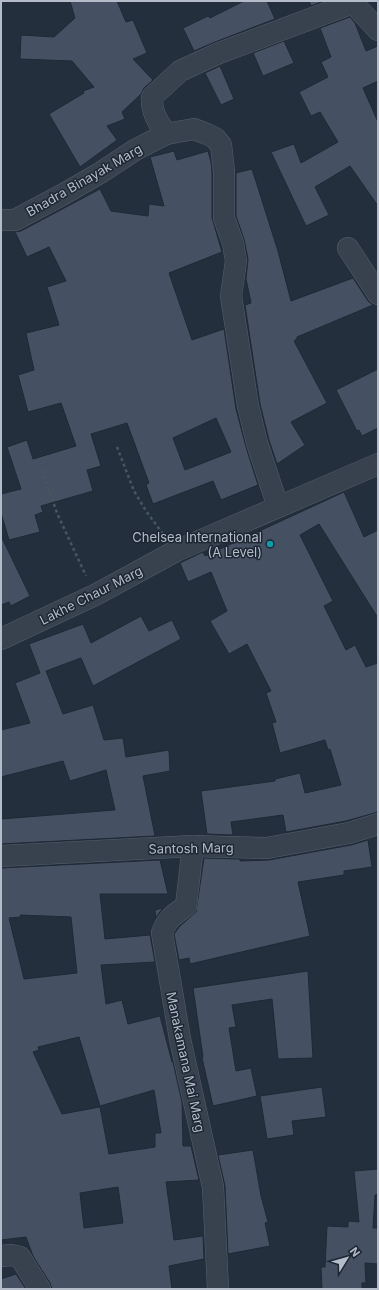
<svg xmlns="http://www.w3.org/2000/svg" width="379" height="1290" font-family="Inter,sans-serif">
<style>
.building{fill:#455162;stroke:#1f2835;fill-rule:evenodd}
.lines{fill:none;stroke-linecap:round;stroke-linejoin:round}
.street-casing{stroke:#565f6c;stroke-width:22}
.path{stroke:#44595c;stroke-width:2.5;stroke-dasharray:3 3;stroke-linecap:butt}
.street{stroke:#38414e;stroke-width:21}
.culture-dot{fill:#0f9aa8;stroke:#1d2633;stroke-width:1.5}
.labels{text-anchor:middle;stroke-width:3;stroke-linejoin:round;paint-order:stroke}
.street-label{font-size:13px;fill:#b4bcc9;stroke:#1d2633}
.poi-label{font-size:13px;fill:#b4bcc9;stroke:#1d2633;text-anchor:end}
</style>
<rect width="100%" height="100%" fill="#242f3e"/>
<!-- building -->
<g class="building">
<polygon points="70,1 117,1 126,22 133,20 147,53 133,59 153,80 144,88 141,94 122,112 125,119 107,126 117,140 80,167 49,114 84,93 83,91 94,87 72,61 20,59 21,35 54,37 75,18"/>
<polygon points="244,1 267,1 275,19 215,42 194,51 183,28 208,16 210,18"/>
<polygon points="309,1 324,1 311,6"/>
<polygon points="350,17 355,23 366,51 378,46 378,81 363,88 378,122 378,206 350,166 315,187 329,215 306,226 271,152 294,144 301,163 338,142 320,112 311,116 299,92 328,77 321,62 331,57 320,28"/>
<polygon points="284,41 294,63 263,76 253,53"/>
<polygon points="220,66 234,99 221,105 205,73"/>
<path d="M174 151 177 160 208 151 211 162 212 173V218L222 252 169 273 192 340 224 329 236 409 246 447 258 485 221 500 213 481 153 504 146 485 149 483 127 423 91 434 101 466 87 470 93 491 41 506 43 512 35 515 40 532 9 540 1 513V494L21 489 7 447 27 440 33 459 76 446 61 403 28 412 18 375 34 370 26 333 59 325 47 287 66 281 49 247 27 257 15 232 21 231 100 189 111 211 148 216 149 204 164 206 150 157ZM216 418 231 452 185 470 173 438Z"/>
<polygon points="252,169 278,251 291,301 353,278 368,301 373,305 297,337 297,339 294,341 327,403 291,422 305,445 277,464 269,440 260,404 245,305 251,303 246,279 248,259 244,239 236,216 236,173"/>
<polygon points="378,369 378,428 362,436 359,430 357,431 336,390"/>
<polygon points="344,492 364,537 378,530 378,618 319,524 300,535 333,601 324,606 346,650 355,645 366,667 378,663 378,812 346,821 286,832 283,815 231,822 233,835 207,834 201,791 275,781 275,779 300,773 305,793 341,785 330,749 328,750 325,740 280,753 272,723 276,722 266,693 271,691 247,644 229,654 210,621 227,611 211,572 188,582 180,563 203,552 205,556"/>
<polygon points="1,536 30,596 11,606 9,602 1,605"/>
<polygon points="141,616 149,631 172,620 181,639 93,686 81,658 46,671 63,714 93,705 104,740 123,738 126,757 169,750 170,771 143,776 155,836 1,844 1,819 115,810 106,770 70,781 63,761 1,777 1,730 30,723 15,683 40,673 29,644 83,624 91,643"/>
<polygon points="368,840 372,867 344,871 344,875 298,882 310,936 190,964 189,958 179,960 174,934 180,926 196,912 204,858 240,859 240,861 269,860 351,845"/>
<path d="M160 860 168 894H100L105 939 150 935 155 962 101 965 106 1004 122 1000 128 1024 160 1016 172 1062H173L182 1102 183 1146H191L199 1180 166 1182 174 1240 203 1236 204 1259 169 1266 172 1289H52L50 1283 33 1256 26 1237 1 1240V868ZM20 915 71 917 77 973 24 979 9 918 21 917ZM79 1037 100 1106 154 1090 161 1133H155V1147L109 1154 100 1107 62 1114 33 1052 39 1050 38 1047ZM118 1187 123 1223 84 1228 80 1193Z"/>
<polygon points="163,908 159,913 156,918 155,910"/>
<polygon points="308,971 313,1058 278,1059 272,999 232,1005 236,1027 229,1028 236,1071 251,1068 257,1096 213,1106 202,1058 203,1057 193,988"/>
<polygon points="322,1087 326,1117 292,1121 294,1135 267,1139 260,1096"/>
<polygon points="253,1150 261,1196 268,1222 265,1223 270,1246 228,1254 225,1186 218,1155"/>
<polygon points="378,1169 378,1194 375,1195 373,1228 378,1228 378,1264 365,1263 366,1283 362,1283 362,1289 322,1289 321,1267 325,1267 327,1226 348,1227 348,1221 359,1222 354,1171"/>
<polygon points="16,1274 26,1289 1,1289 1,1279"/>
</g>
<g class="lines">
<defs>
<g id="street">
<path d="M166 134C158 122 151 112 152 97L180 71 219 53 353 3 378 30"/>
<polyline points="1,220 15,220 62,195 100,173 135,150 166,134 194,129 207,134 215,138 221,145 222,153 224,172 224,218 233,243 236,261 231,296 248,406 257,443 278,507"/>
<polyline points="348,248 378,294"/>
<polyline points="1,639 95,595 176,551 378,464"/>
<path d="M193 846 186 906C174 915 167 918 162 933L180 1039 213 1187 218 1289"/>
<polyline points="1,856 193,846 267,848 349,833 378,824"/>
<polyline points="1,1256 11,1255 20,1257 40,1289"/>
</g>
</defs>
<!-- street casing -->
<use href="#street" class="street-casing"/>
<!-- path -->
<g class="path">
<polyline points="117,447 134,491 146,511 163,534"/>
<polyline points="42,470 57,513 86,576"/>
</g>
<!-- street -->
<use href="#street" class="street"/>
</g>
<!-- markers -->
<circle class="culture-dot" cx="270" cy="544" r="4"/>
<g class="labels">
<!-- street labels -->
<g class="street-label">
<text transform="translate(84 180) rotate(-30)" y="5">Bhadra Binayak Marg</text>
<text transform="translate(91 595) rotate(-27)" y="5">Lakhe Chaur Marg</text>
<text transform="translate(191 848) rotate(-1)" y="5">Santosh Marg</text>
<text transform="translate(186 1062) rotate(78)" y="5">Manakamana Mai Marg</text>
</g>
<!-- poi labels -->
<g class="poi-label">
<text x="262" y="542">Chelsea International<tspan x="262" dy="15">(A Level)</tspan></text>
</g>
</g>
<!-- border -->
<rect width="379" height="1290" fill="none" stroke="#b4bcc9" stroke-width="4"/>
<!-- north arrow -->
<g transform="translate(347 1258) rotate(53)" stroke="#1d2633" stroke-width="3" paint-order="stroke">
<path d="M0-3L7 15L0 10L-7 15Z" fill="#b4bcc9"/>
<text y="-6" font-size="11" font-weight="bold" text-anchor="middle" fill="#b4bcc9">N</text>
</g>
</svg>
